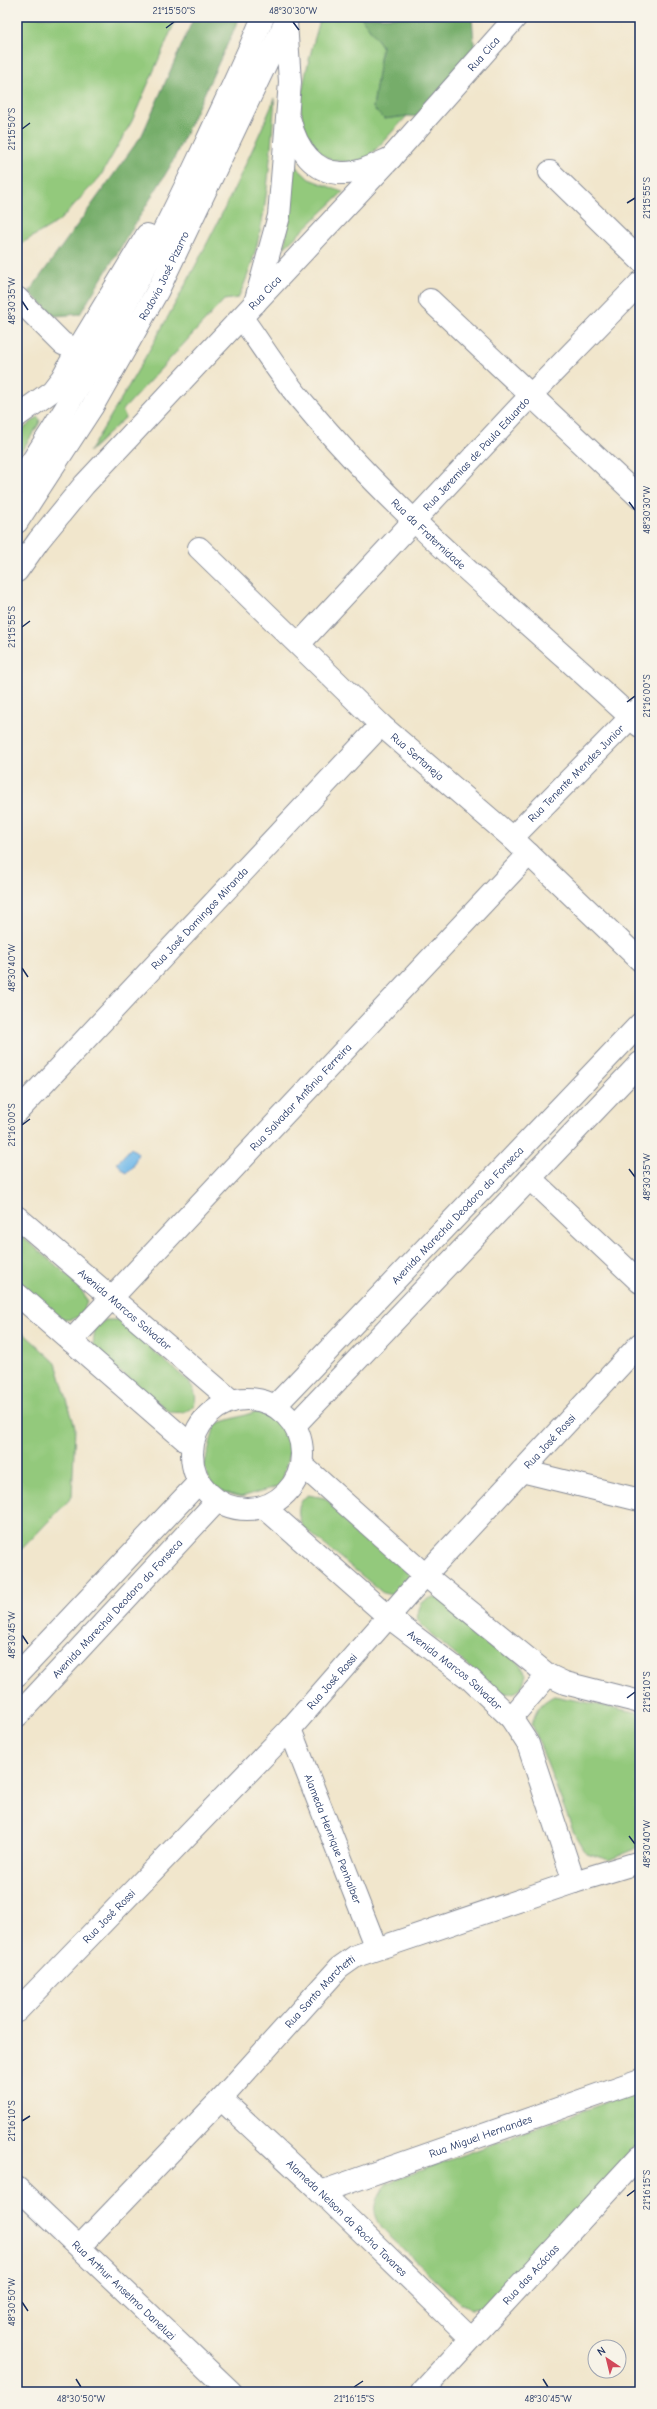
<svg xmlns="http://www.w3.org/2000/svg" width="657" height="2409" font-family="'Comic Neue',sans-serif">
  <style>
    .green { fill: #93c97b; stroke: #577c6c }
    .forest { fill: #76ad6b; stroke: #486e64 }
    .water { fill: #72b9e9; stroke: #4674a4 }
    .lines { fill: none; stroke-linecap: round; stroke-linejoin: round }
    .minor-casing { stroke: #868a95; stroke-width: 24 }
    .major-casing { stroke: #868a95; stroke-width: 24 }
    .minor { stroke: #fff; stroke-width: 22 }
    .major { stroke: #fff; stroke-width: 22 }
    .ticks { fill: none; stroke: #1b2f5e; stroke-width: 1.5 }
    .labels { text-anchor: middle; stroke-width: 3; stroke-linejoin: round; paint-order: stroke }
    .street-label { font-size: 11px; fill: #1b2f5e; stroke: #f7f3e8 }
    .neatline { fill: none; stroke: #1b2f5e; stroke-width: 1.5 }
    .ticks-label { font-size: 10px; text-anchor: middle; fill: #1b2f5e }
  </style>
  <rect width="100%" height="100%" fill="#f7f3e8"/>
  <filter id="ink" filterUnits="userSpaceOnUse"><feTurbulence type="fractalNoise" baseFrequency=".025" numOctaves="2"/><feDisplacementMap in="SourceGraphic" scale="8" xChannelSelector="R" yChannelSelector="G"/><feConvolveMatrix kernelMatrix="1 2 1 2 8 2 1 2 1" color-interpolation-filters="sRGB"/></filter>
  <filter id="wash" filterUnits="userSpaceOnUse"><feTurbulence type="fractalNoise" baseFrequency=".012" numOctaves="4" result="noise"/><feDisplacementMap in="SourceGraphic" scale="16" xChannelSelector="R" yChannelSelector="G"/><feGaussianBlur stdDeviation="0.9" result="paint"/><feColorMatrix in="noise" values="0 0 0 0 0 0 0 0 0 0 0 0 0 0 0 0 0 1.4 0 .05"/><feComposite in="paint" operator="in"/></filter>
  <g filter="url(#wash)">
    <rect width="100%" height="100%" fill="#f1e6cc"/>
    <!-- green -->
    <g class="green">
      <polygon points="17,17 177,17 132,121 100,177 59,221 17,246"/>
      <path d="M321,17H361L382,46L373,108L384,119L407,116L363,163C353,162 342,162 332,160C314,154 303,127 301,110C299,92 315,36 321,17Z"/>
      <path d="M275,98C269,165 268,236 238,298L224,300L122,411L126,417L89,452C159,338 223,221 275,98Z"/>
      <polygon points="294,165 309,179 343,192 284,248 290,216"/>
      <polygon points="38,417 40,420 39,424 17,458 17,434"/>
      <path d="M17,1232L78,1284L87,1300C75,1346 35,1299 17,1283Z"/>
      <path d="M105,1320H118L188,1381C203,1398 195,1416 170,1412L102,1357L93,1345L95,1328Z"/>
      <polygon points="17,1327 56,1363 75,1427 72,1497 17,1554"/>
      <path d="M255,1412C273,1416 284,1424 292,1442L282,1482L279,1486L241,1497L224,1492L211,1483L204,1467L215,1424Z"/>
      <path d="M308,1495L325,1498L409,1572V1582L393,1595L383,1593L303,1527C297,1516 296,1503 308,1495Z"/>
      <path d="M434,1597L445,1600L519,1663L526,1674C522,1691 516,1696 499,1692L425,1629L417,1619C419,1606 421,1600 434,1597Z"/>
      <path d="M554,1696L640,1713V1847L609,1860L586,1853L573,1831L532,1724C536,1710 540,1703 554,1696Z"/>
      <path d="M640,2090V2153L487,2307L472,2309L460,2303L383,2230C370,2211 373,2201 387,2183Z"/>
    </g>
    <!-- forest -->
    <g class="forest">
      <polygon points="194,17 240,17 171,165 80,314 55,316 29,292 142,135"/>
      <polygon points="361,17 472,17 475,54 420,117 407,116 384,119 373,108 382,46"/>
    </g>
    <!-- water -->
    <polygon class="water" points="131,1148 138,1153 133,1167 126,1173 117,1163"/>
  </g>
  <g filter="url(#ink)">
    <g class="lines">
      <!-- minor casing -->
      <g class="minor-casing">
        <g id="minor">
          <polyline points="550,172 640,260"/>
          <polyline points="17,298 63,344 78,349 62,378 52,391 17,416"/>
          <polyline points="430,300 640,498"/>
          <path id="s1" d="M242,318C263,347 282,379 306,406C404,524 529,621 640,726"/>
          <path id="s2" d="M199,548L381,725L512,838L640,960"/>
          <path id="s3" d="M17,571L39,540L84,485L391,158L516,17"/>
          <path id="s4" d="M299,644L531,395L640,283"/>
          <path id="s5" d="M512,838L640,708"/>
          <path id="s6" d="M17,1112L381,725"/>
          <polyline points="530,1178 640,1282"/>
          <path id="s7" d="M17,1217L232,1401"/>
          <polyline points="17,1294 192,1446"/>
          <path id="s8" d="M71,1341L529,854"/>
          <circle cx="247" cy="1454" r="55"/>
          <path id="s9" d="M275,1406L640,1024"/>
          <polyline points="295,1425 640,1063"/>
          <polyline points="302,1465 425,1575 548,1675 565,1683 640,1702"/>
          <polyline points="522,1471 640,1500"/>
          <path id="s10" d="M264,1507L390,1618L470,1679L511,1718L528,1744L574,1882"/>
          <polyline points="17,1675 199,1482"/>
          <path id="s11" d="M17,1716L217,1501"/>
          <polyline points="511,1718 548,1675"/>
          <path id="s12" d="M290,1729L376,1948"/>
          <path id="s13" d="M17,2011L290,1729L425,1575L640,1344"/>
          <path id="s14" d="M221,2099L321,2192L471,2338"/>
          <path id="s15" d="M17,2188L231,2392"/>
          <path id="s16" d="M321,2192L640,2080"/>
          <path id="s17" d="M80,2246L221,2099L339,1968L356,1956L574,1882L640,1862"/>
          <path id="s18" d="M422,2392L640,2156"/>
        </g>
      </g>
      <!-- major casing -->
      <g class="major-casing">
        <g id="major">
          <path d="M290,121C296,147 314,175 345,173C361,173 377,164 391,158"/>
          <polyline points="255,303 279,216 290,82 286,22"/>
          <polyline points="78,349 147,235"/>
          <path d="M17,484C91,375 152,259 207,141C226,100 246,59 263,17"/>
          <path id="s19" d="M17,522L92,407L158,290L288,17"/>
        </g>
      </g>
      <!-- minor -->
      <use href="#minor" class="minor"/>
      <!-- major -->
      <use href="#major" class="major"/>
    </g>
  </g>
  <!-- ticks -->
  <path class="ticks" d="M293,22L299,30M166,28L174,22M22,129L30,123M627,203L635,198M22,301L28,310M629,502L635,510M22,627L30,621M627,702L635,696M22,968L28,977M22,1125L30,1119M629,1169L635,1177M22,1635L28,1644M627,1698L635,1692M629,1836L635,1844M22,2121L30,2116M627,2196L635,2190M22,2302L28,2311M76,2379L81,2387M543,2379L548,2387M354,2387L363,2381"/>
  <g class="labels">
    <!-- street labels -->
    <g class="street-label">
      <text dy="4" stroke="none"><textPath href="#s3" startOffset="697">Rua Cica</textPath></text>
      <text dy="4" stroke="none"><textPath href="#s19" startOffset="287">Rodovia José Pizarro</textPath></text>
      <text dy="4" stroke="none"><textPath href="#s3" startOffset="373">Rua Cica</textPath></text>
      <text dy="4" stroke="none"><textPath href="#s4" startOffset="260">Rua Jeremias de Paula Eduardo</textPath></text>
      <text dy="4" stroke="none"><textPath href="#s1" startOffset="286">Rua da Fraternidade</textPath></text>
      <text dy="4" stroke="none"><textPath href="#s2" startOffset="302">Rua Sertaneja</textPath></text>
      <text dy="4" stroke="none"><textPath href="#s5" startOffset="91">Rua Tenente Mendes Junior</textPath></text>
      <text dy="4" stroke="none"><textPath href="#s6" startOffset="266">Rua José Domingos Miranda</textPath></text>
      <text dy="4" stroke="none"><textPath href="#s8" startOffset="335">Rua Salvador Antônio Ferreira</textPath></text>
      <text dy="4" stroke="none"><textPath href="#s9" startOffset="264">Avenida Marechal Deodoro da Fonseca</textPath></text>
      <text dy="4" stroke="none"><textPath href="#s7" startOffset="142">Avenida Marcos Salvador</textPath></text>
      <text dy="4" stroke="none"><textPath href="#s13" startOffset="780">Rua José Rossi</textPath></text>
      <text dy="4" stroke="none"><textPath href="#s11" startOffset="147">Avenida Marechal Deodoro da Fonseca</textPath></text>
      <text dy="4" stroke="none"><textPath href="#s10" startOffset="251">Avenida Marcos Salvador</textPath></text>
      <text dy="4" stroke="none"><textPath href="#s13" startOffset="456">Rua José Rossi</textPath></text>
      <text dy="4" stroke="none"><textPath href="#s12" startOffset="118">Alameda Henrique Penhalber</textPath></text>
      <text dy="4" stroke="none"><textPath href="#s13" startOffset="132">Rua José Rossi</textPath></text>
      <text dy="4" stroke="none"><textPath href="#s17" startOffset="350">Rua Santo Marchetti</textPath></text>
      <text dy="4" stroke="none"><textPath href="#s16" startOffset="169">Rua Miguel Hernandes</textPath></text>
      <text dy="4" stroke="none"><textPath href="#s14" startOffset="173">Alameda Nelson da Rocha Tavares</textPath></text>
      <text dy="4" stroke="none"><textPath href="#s18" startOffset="160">Rua das Acácias</textPath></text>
      <text dy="4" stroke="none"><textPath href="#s15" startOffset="148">Rua Arthur Anselmo Daneluzi</textPath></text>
    </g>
  </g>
  <!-- margin -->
  <rect width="657" height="2409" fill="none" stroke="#f7f3e8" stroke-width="44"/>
  <!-- north arrow -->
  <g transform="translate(607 2359) rotate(325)"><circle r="19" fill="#f7f3e8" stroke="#9fa5b1"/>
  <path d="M0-3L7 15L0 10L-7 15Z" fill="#d1495b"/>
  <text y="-6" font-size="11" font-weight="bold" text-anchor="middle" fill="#1b2f5e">N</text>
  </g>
  <rect x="22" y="22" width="613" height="2365" class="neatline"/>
  <g class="ticks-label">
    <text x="174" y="14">21°15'50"S</text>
    <text x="293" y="14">48°30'30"W</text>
    <text transform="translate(11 129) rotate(-90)" y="4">21°15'50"S</text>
    <text transform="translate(646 198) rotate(-90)" y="4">21°15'55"S</text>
    <text transform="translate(11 301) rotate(-90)" y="4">48°30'35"W</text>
    <text transform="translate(646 510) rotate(-90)" y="4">48°30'30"W</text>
    <text transform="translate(11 627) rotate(-90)" y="4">21°15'55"S</text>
    <text transform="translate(646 696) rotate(-90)" y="4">21°16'00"S</text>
    <text transform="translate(11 968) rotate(-90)" y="4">48°30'40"W</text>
    <text transform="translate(11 1125) rotate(-90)" y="4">21°16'00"S</text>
    <text transform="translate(646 1177) rotate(-90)" y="4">48°30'35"W</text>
    <text transform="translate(11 1635) rotate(-90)" y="4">48°30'45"W</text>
    <text transform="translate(646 1692) rotate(-90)" y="4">21°16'10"S</text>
    <text transform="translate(646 1844) rotate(-90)" y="4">48°30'40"W</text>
    <text transform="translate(11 2121) rotate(-90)" y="4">21°16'10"S</text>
    <text transform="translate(646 2190) rotate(-90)" y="4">21°16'15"S</text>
    <text transform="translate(11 2302) rotate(-90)" y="4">48°30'50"W</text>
    <text x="81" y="2402">48°30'50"W</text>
    <text x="354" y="2402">21°16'15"S</text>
    <text x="548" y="2402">48°30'45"W</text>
  </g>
</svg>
